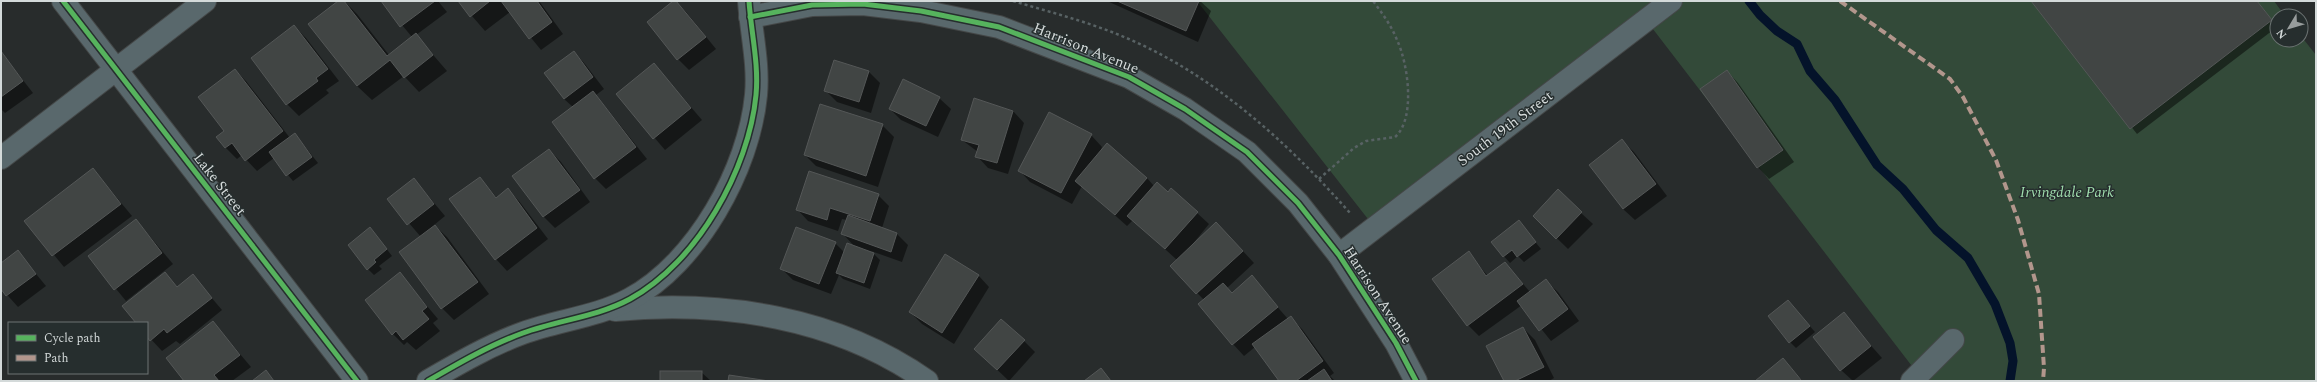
<svg xmlns="http://www.w3.org/2000/svg" width="2317" height="382" font-family="Spectral,serif">
  <style>
    .green { fill: #334a39 }
    .shadow { fill: #0007 }
    .lines { fill: none; stroke-linecap: round; stroke-linejoin: round }
    .stream { stroke: #04132a; stroke-width: 9 }
    .building { fill: #414544; stroke: #545757 }
    .minor-casing { stroke: #444747; stroke-width: 24 }
    .path { stroke: #586264; stroke-width: 2.5; stroke-dasharray: 3 3; stroke-linecap: butt }
    .minor { stroke: #59686c; stroke-width: 22 }
    .quiet { stroke: #b2968c; stroke-width: 4; stroke-dasharray: 8 4; stroke-linecap: butt }
    .cycleway-casing { stroke: #262e2e; stroke-width: 8 }
    .cycleway { stroke: #56b35d; stroke-width: 5 }
    .labels { text-anchor: middle; stroke-width: 3; stroke-linejoin: round; paint-order: stroke }
    .street-label { font-size: 15px; fill: #d4dada; stroke: #262e2e }
    .park-label { font-size: 15px; font-style: italic; fill: #9fdcad; stroke: #262e2e }
  </style>
  <rect width="100%" height="100%" fill="#282c2c"/>
  <!-- green -->
  <polygon class="green" points="1197,1 2274,1 2285,16 2277,16 2277,40 2301,40 2301,36 2316,55 2316,381 1912,381 1918,374 1646,20 1375,228"/>
  <!-- shadow -->
  <g class="shadow">
    <polygon points="339,1 344,1 357,14 389,55 412,37 382,1 438,1 447,12 416,35 447,71 419,92 404,76 372,100 357,86"/>
    <polygon points="459,1 539,1 563,34 541,50 510,12 485,31"/>
    <polygon points="674,1 686,12 716,49 689,70 678,59"/>
    <polygon points="1107,1 1200,1 1211,11 1198,42"/>
    <polygon points="2033,1 2257,1 2277,27 2137,134"/>
    <polygon points="294,26 306,38 339,81 326,90 329,93 299,116 287,104 252,58"/>
    <polygon points="1,52 33,93 5,113 1,109"/>
    <polygon points="574,52 585,64 604,89 596,95 647,159 606,189 595,178 573,107 564,99"/>
    <polygon points="654,64 702,120 665,150 617,94"/>
    <polygon points="235,70 246,81 290,138 295,134 318,163 293,181 274,158 257,171 242,155 237,159 225,147 225,131"/>
    <polygon points="1727,71 1738,83 1794,162 1769,179 1758,167"/>
    <polygon points="869,72 880,83 871,113 837,102 826,91"/>
    <polygon points="939,98 951,109 938,137 901,120 890,109"/>
    <polygon points="975,100 1013,111 1024,123 1008,174 988,168 977,156 978,152 962,140"/>
    <polygon points="882,125 894,137 878,187 816,166 805,155"/>
    <polygon points="1091,135 1102,147 1100,152 1147,178 1154,186 1168,193 1171,189 1209,224 1187,251 1228,235 1254,263 1227,288 1232,293 1251,277 1288,319 1291,318 1302,329 1334,373 1330,376 1335,381 1280,381 1255,347 1244,356 1233,344 1200,304 1204,300 1171,266 1177,260 1133,220 1127,226 1082,186 1072,204 1030,182 1019,170"/>
    <polygon points="1622,141 1634,152 1667,196 1635,220 1623,209"/>
    <polygon points="549,150 561,162 590,202 555,228 544,217 514,176"/>
    <polygon points="93,169 132,216 64,267 26,221"/>
    <polygon points="480,178 497,198 508,190 519,201 548,239 507,271 496,259"/>
    <polygon points="414,179 445,216 434,225 447,237 489,294 454,320 442,308 401,252 421,237 389,200"/>
    <polygon points="878,195 889,206 882,228 897,234 908,245 902,262 871,251 880,260 870,289 843,279 839,275 831,294 793,280 781,268 835,243 844,252 856,248 843,234 847,220 842,219 838,231 808,221 797,209"/>
    <polygon points="1581,213 1593,224 1568,249 1534,216"/>
    <polygon points="136,220 173,264 126,301 89,256"/>
    <polygon points="1519,222 1541,249 1524,262 1518,256 1510,263 1492,243"/>
    <polygon points="376,235 392,256 379,266 382,269 374,275 368,269"/>
    <polygon points="18,252 46,286 18,307 1,288 1,264"/>
    <polygon points="1468,253 1488,276 1505,263 1530,292 1546,281 1558,292 1579,321 1551,341 1522,305 1479,336 1468,325"/>
    <polygon points="165,273 178,288 193,276 222,310 180,344 176,341 162,351 147,335 147,323 137,323"/>
    <polygon points="400,274 438,319 433,323 440,331 416,350 407,342 404,345 393,334"/>
    <polygon points="978,275 989,287 954,344 922,324 910,312"/>
    <polygon points="1794,308 1815,332 1796,348 1790,342"/>
    <polygon points="1843,314 1882,358 1853,381 1841,370 1814,337"/>
    <polygon points="213,322 251,367 232,381 185,381"/>
    <polygon points="1523,328 1535,340 1554,378 1549,381 1506,381"/>
    <polygon points="1024,341 1035,352 1009,381 987,360"/>
    <polygon points="1783,359 1803,381 1756,381"/>
    <polygon points="701,372 711,381 661,381"/>
  </g>
  <g class="lines">
    <!-- stream -->
    <polyline class="stream" points="1749,1 1760,15 1777,31 1797,44 1810,71 1835,100 1877,165 1903,189 1936,230 1968,258 1995,304 2010,343 2013,361 2010,381"/>
  </g>
  <!-- building -->
  <g class="building">
    <polygon points="338,1 344,1 387,56 416,33 433,55 404,78 390,60 357,86 308,24"/>
    <polygon points="381,1 435,1 400,27"/>
    <polygon points="458,1 490,1 470,17"/>
    <polygon points="501,1 537,1 552,22 529,39"/>
    <polygon points="673,1 676,1 706,37 677,60 647,22"/>
    <polygon points="1117,1 1199,1 1186,31"/>
    <polygon points="2031,1 2257,1 2272,20 2130,129"/>
    <polygon points="294,25 328,69 316,78 318,81 286,105 251,58"/>
    <polygon points="1,51 23,81 1,97"/>
    <polygon points="574,51 593,77 564,99 544,73"/>
    <polygon points="834,60 869,71 859,102 824,91"/>
    <polygon points="654,63 691,108 653,139 616,94"/>
    <polygon points="235,69 283,131 245,161 232,143 225,148 216,137 224,131 198,97"/>
    <polygon points="1727,70 1783,150 1757,168 1700,89"/>
    <polygon points="903,79 940,97 926,126 889,109"/>
    <polygon points="593,91 636,147 594,179 552,122"/>
    <polygon points="974,98 1013,111 997,163 975,157 979,145 961,140"/>
    <polygon points="820,104 883,124 866,176 804,155"/>
    <polygon points="1049,112 1092,134 1061,193 1018,171"/>
    <polygon points="295,133 312,157 286,176 269,152"/>
    <polygon points="1622,139 1656,184 1623,209 1589,165"/>
    <polygon points="1107,143 1147,178 1115,215 1075,181"/>
    <polygon points="549,149 580,190 543,217 512,176"/>
    <polygon points="93,168 121,204 52,256 24,221"/>
    <polygon points="809,171 879,194 870,221 830,208 827,220 796,210"/>
    <polygon points="480,177 496,198 508,188 537,228 495,260 449,199"/>
    <polygon points="414,178 434,204 407,225 387,199"/>
    <polygon points="1157,182 1168,192 1171,188 1198,212 1165,249 1127,216"/>
    <polygon points="1558,189 1582,212 1556,239 1533,216"/>
    <polygon points="848,215 897,233 891,252 841,234"/>
    <polygon points="136,219 162,253 114,290 88,256"/>
    <polygon points="1519,220 1536,242 1517,257 1512,250 1503,257 1491,242"/>
    <polygon points="1216,222 1243,251 1196,294 1170,266"/>
    <polygon points="435,225 478,282 441,309 399,252"/>
    <polygon points="370,227 387,249 374,260 376,262 367,270 348,245"/>
    <polygon points="796,227 836,242 819,284 780,269"/>
    <polygon points="847,243 874,253 864,283 836,273"/>
    <polygon points="18,250 36,274 6,296 1,289 1,263"/>
    <polygon points="1469,251 1486,276 1505,262 1523,284 1467,326 1432,279"/>
    <polygon points="945,254 979,275 942,333 909,312"/>
    <polygon points="165,272 177,287 193,274 212,298 167,333 164,329 150,341 147,337 147,323 136,323 122,306"/>
    <polygon points="400,272 427,307 422,311 429,319 403,340 396,331 392,335 365,300"/>
    <polygon points="1252,275 1278,307 1232,345 1198,304 1223,283 1232,293"/>
    <polygon points="1546,279 1568,309 1539,331 1517,301"/>
    <polygon points="1788,300 1810,326 1789,343 1768,316"/>
    <polygon points="1844,312 1871,346 1840,371 1813,337"/>
    <polygon points="1291,316 1323,361 1296,381 1279,381 1252,344"/>
    <polygon points="1001,319 1025,340 997,370 974,349"/>
    <polygon points="213,321 240,355 214,375 219,381 184,381 166,358"/>
    <polygon points="1523,327 1544,367 1515,381 1504,381 1486,346"/>
    <polygon points="1783,358 1802,381 1755,381"/>
    <polygon points="1101,368 1111,381 1084,381"/>
    <polygon points="1324,369 1332,381 1307,381"/>
    <polygon points="266,370 274,381 252,381"/>
    <rect x="660" y="371" width="42" height="10"/>
    <polygon points="729,375 769,381 728,381"/>
  </g>
  <g class="lines">
    <!-- minor casing -->
    <g class="minor-casing">
      <g id="minor">
        <polyline points="63,1 357,381"/>
        <polyline points="750,17 812,5 863,4 921,11 999,27 1129,77 1185,109 1247,152 1298,203 1339,255 1396,343 1416,381"/>
        <polyline points="1,158 205,1"/>
        <polyline points="1339,255 1671,1"/>
        <path d="M615,310C723,300 836,317 927,381"/>
        <path d="M428,381C459,363 490,345 523,333C558,320 597,317 630,299C697,263 749,169 756,95C759,64 751,32 749,1"/>
        <polyline points="1912,381 1953,340"/>
      </g>
    </g>
    <!-- path -->
    <g class="path">
      <path d="M1013,1C1053,13 1093,23 1131,40C1216,77 1289,144 1350,213"/>
      <path d="M1319,179L1354,148L1366,141L1395,137C1416,119 1408,63 1397,40C1391,25 1382,13 1373,1"/>
    </g>
    <!-- minor -->
    <use href="#minor" class="minor"/>
    <!-- quiet -->
    <polyline class="quiet" points="1840,1 1950,79 1963,97 1996,160 2018,220 2039,294 2044,368 2043,381"/>
    <!-- cycleway casing -->
    <g class="cycleway-casing">
      <g id="cycleway">
        <polyline points="63,1 357,381"/>
        <polyline points="750,17 812,5 863,4 921,11 999,27 1129,77 1185,109 1247,152 1298,203 1339,255 1396,343 1416,381"/>
        <path d="M428,381C459,363 490,345 523,333C558,320 597,317 630,299C697,263 749,169 756,95C759,64 751,32 749,1"/>
      </g>
    </g>
    <!-- cycleway -->
    <use href="#cycleway" class="cycleway"/>
  </g>
  <g class="labels">
    <!-- street labels -->
    <g class="street-label">
      <text transform="translate(1086 48) rotate(22)" y="5">Harrison Avenue</text>
      <text transform="translate(1505 128) rotate(-37)" y="5">South 19th Street</text>
      <text transform="translate(220 184) rotate(52)" y="5">Lake Street</text>
      <text transform="translate(1378 295) rotate(57)" y="5">Harrison Avenue</text>
    </g>
    <!-- park labels -->
    <g class="park-label">
      <text x="2067" y="197">Irvingdale Park</text>
    </g>
  </g>
  <!-- border -->
  <rect width="2317" height="382" fill="none" stroke="#d4dada" stroke-width="4"/>
  <!-- legend -->
  <rect x="8" y="322" width="140" height="52" fill="#262e2e" stroke="#6c7373"/>
  <rect x="16" y="335" width="20" height="6" fill="#56b35d" stroke="#6c7373"/>
  <text x="44" y="342" font-size="12" fill="#d4dada">Cycle path</text>
  <rect x="16" y="355" width="20" height="6" fill="#b2968c" stroke="#6c7373"/>
  <text x="44" y="362" font-size="12" fill="#d4dada">Path</text>
  <!-- north arrow -->
  <g transform="translate(2289 28) rotate(232)"><circle r="19" fill="#262e2e" stroke="#6c7373"/>
  <path d="M0-3L7 15L0 10L-7 15Z" fill="#989d9d"/>
  <text y="-6" font-size="11" font-weight="bold" text-anchor="middle" fill="#d4dada">N</text>
  </g>
</svg>
